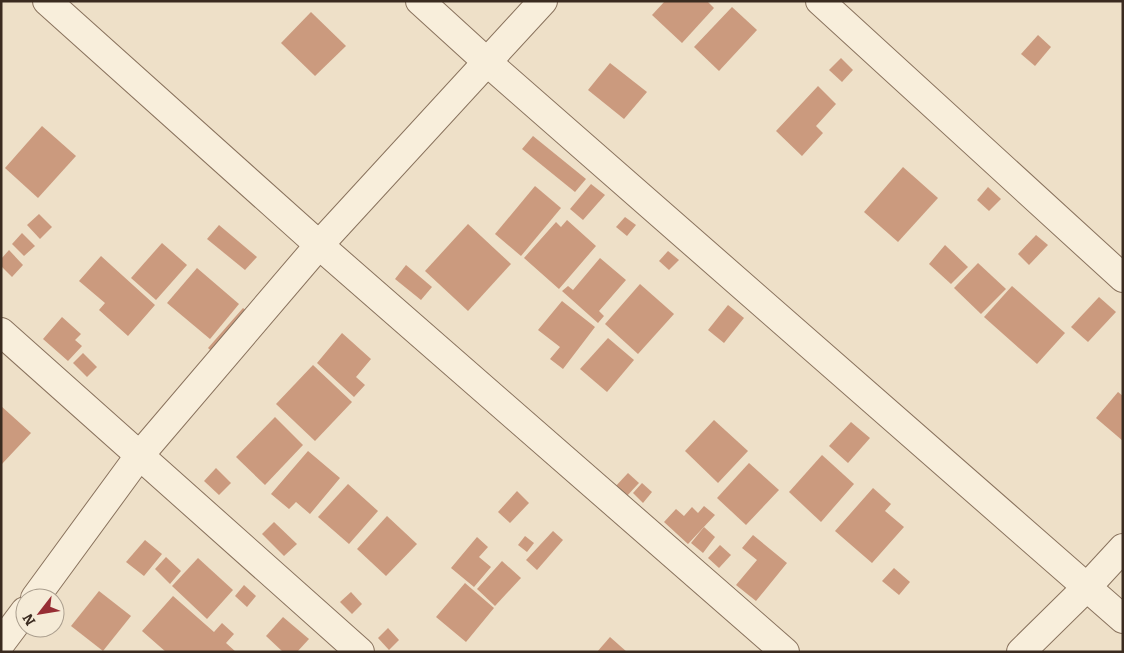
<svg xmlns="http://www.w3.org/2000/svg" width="1124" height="653" font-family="Bitter,serif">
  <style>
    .building { fill: #cb9a7e }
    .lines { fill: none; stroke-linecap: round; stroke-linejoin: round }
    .street-casing { stroke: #89725d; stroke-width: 30 }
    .street { stroke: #f8eedb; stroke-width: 28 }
  </style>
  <rect width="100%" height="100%" fill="#eee0c8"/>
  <!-- building -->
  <g class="building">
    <polygon points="665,1 707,1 714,8 682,43 652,15"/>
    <polygon points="732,7 757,30 719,71 694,47"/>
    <polygon points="311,12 346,46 315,76 281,43"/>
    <polygon points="1038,35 1051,47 1035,66 1021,54"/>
    <polygon points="841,58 853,70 842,82 829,70"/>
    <polygon points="610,63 647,92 624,119 588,90"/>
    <polygon points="818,86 836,104 816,126 823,133 802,156 776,131"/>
    <polygon points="42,126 76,156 38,198 5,168"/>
    <polygon points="533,136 586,179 575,192 522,149"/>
    <polygon points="903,167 938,198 898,242 864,212"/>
    <polygon points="591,184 605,195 583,220 570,209"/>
    <polygon points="535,186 561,208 521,256 495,234"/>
    <polygon points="988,187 1001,199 989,211 977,200"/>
    <polygon points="39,214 52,227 40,239 27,225"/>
    <polygon points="625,217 636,225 627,236 616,227"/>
    <polygon points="567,220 596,246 559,289 524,258 556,222 561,227"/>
    <polygon points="468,224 511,264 468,311 425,271"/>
    <polygon points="219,225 257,257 245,270 207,239"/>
    <polygon points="22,233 35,246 24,256 12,244"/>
    <polygon points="1036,235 1048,245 1029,265 1018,254"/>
    <polygon points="162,243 187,265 156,300 131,278"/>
    <polygon points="945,245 968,267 951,284 929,264"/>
    <polygon points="9,250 23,265 12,277 1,266 1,259"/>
    <polygon points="668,251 679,260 669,270 659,261"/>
    <polygon points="101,256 155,305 128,336 99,310 105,303 79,281"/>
    <polygon points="600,258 626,280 599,311 604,316 598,323 562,291 568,286 573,290"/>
    <polygon points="978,263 1006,289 981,314 954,288"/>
    <polygon points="406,265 432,287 421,300 395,279"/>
    <polygon points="197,268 239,304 210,339 167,303"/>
    <polygon points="640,284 674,314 638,354 605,324"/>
    <polygon points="1012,286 1065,333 1037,364 984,317"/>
    <polygon points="1099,297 1116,312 1088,342 1071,327"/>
    <polygon points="562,301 595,327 563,369 550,359 560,347 538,330"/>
    <polygon points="728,305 744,318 724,343 708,330"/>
    <polygon points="243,308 254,317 219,358 208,348"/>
    <polygon points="62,317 81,334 75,340 82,346 68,361 43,339"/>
    <polygon points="342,333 371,359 356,377 365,385 354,397 317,363"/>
    <polygon points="608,338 634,360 607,392 580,369"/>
    <polygon points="83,353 97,367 87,377 73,363"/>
    <polygon points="313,365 352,402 315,441 276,404"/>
    <polygon points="1118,392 1123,396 1123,441 1096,418"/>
    <polygon points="1,406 31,433 1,465"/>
    <polygon points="275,417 303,445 265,485 236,457"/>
    <polygon points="714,420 748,451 718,483 685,451"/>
    <polygon points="851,422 870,438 848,463 829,446"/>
    <polygon points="308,451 340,478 310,514 296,502 289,509 271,494"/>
    <polygon points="822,455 854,484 821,522 789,492"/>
    <polygon points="749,463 779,490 746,525 717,498"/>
    <polygon points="216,468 231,483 219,495 204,481"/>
    <polygon points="628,473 639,483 625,498 614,488"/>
    <polygon points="642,483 652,492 643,503 633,493"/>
    <polygon points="348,484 378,511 349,544 318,517"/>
    <polygon points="873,488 891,504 885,511 904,527 872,563 835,531"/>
    <polygon points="517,491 529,503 510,523 498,512"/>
    <polygon points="704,506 715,515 688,544 664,522 676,509 684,516 692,507 698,513"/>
    <polygon points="387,516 417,544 386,576 357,549"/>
    <polygon points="274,522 297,544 284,556 262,534"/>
    <polygon points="704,527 715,537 703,553 691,543"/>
    <polygon points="553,531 563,540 537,570 526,560"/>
    <polygon points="753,535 787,563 756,601 736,585 757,560 742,548"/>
    <polygon points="525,536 534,543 527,552 518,545"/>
    <polygon points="477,537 488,547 479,557 491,567 474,587 451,568"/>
    <polygon points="145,540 162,554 144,576 126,562"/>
    <polygon points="720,545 731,555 719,568 708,558"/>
    <polygon points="166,557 181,571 170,584 155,569"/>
    <polygon points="198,558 233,590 207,619 172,586"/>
    <polygon points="502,561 521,578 495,606 477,589"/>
    <polygon points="894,568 910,582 899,595 882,581"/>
    <polygon points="465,583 494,608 466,642 436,617"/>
    <polygon points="244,585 256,596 247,607 235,596"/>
    <polygon points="99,591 131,616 103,651 71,626"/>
    <polygon points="351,592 362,604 352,614 340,602"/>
    <polygon points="173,596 214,632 222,623 234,634 226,643 236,652 166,652 142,631"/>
    <polygon points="283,617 309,639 297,652 283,652 266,636"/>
    <polygon points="388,628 399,640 389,650 378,638"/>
    <polygon points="610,637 627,652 597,652"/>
  </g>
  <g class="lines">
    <!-- street casing -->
    <g class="street-casing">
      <g id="street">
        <polyline points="47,1 319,245 785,652"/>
        <polyline points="420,1 487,62 1123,619"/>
        <polyline points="820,1 1123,278"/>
        <polyline points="1,332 360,652"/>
        <polyline points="35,598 139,456 319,245 543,1"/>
        <polyline points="1,643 25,611"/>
        <polyline points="1021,652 1087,587 1123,548"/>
      </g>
    </g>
    <!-- street -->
    <use href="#street" class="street"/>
  </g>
  <!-- border -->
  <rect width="1124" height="653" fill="none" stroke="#3a2b20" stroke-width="5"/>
  <!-- north arrow -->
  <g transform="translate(40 613) rotate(239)"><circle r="24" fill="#f5ebd7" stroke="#aa9e8e"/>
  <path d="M0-4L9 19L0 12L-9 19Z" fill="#972e34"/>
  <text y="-8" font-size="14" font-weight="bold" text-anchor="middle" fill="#3a2b20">N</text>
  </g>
</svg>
